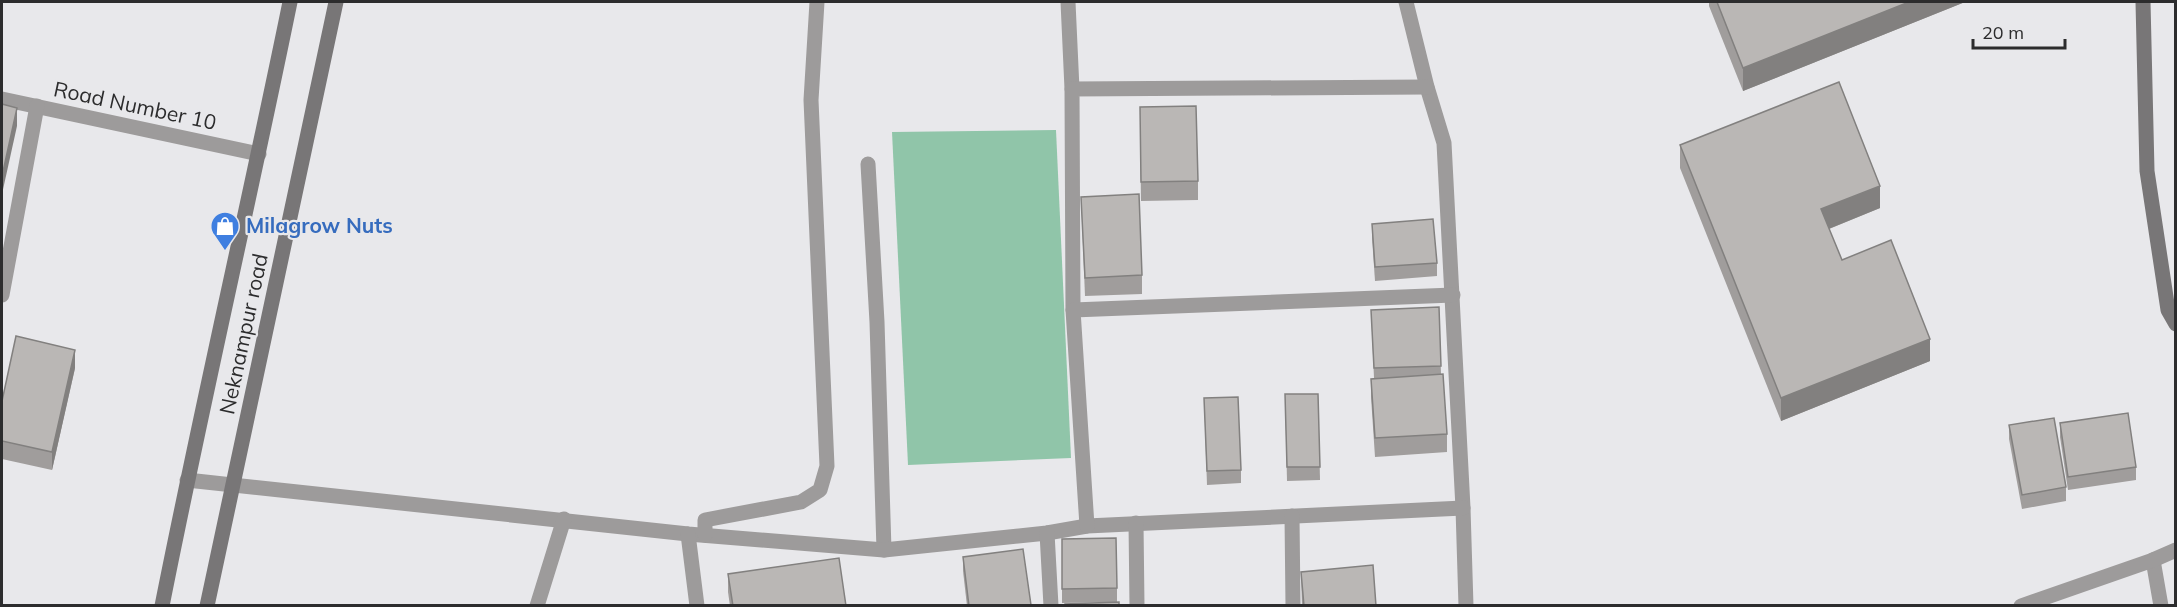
<svg xmlns="http://www.w3.org/2000/svg" width="2177" height="607" font-family="Mulish,sans-serif">
  <style>
    .green { fill: #90c5a9 }
    .lines { fill: none; stroke-linecap: round; stroke-linejoin: round }
    .street { stroke: #9d9b9b; stroke-width: 15 }
    .secondary { stroke: #787677; stroke-width: 15 }
    .wall { fill: #a09d9c }
    .shaded-wall { fill: #82807f }
    .building { fill: #bab7b5; stroke: #82807f; stroke-width: 1.5 }
    .labels { text-anchor: middle; stroke-width: 4.5; stroke-linejoin: round; paint-order: stroke }
    .street-label { font-size: 21px; fill: #2c2c2d; stroke: #e8e8eb }
    .shop-label { font-size: 21px; font-weight: bold; fill: #366cbe; stroke: #e8e8eb; text-anchor: start }
  </style>
  <rect width="100%" height="100%" fill="#e8e8eb"/>
  <!-- green -->
  <polygon class="green" points="1056,130 1071,458 908,465 892,132"/>
  <g class="lines">
    <!-- street -->
    <g class="street">
      <polyline points="1068,2 1072,89"/>
      <polyline points="1406,2 1427,87 1444,143 1463,508 1466,606"/>
      <polyline points="2,99 259,154"/>
      <polyline points="868,164 877,322 884,550"/>
      <polyline points="2,295 37,106"/>
      <polyline points="1073,310 1072,89 1427,87"/>
      <polyline points="187,480 688,534 884,550 1047,533 1087,526 1463,508"/>
      <polyline points="1292,516 1293,606"/>
      <polyline points="1136,523 1137,606"/>
      <polyline points="1087,526 1073,310 1453,295"/>
      <polyline points="1047,533 1051,606"/>
      <polyline points="688,534 697,606"/>
      <polyline points="705,535 705,520 801,502 820,490 827,466 811,100 817,2"/>
      <polyline points="2153,560 2161,606"/>
      <polyline points="537,606 564,519"/>
      <polyline points="2021,606 2153,560 2176,550"/>
    </g>
    <!-- secondary -->
    <g class="secondary">
      <polyline points="2143,2 2147,171 2168,310 2176,324"/>
      <path d="M162,606C202,404 249,203 290,2"/>
      <polyline points="207,606 336,2"/>
    </g>
  </g>
  <!-- wall -->
  <g class="wall">
    <polygon points="1709,2 1965,2 1743,91 1709,6"/>
    <polygon points="1140,126 1198,181 1198,200 1141,201"/>
    <polygon points="1680,145 1880,208 1829,229 1842,260 1930,361 1781,421 1680,168"/>
    <polygon points="1081,197 1142,275 1142,294 1085,296"/>
    <polygon points="1372,224 1437,263 1437,276 1375,281 1372,237"/>
    <polygon points="1439,307 1441,374 1447,434 1447,452 1375,457 1371,397 1371,379 1374,378 1371,310"/>
    <polygon points="75,368 52,470 2,459 2,401"/>
    <polygon points="1285,394 1318,394 1320,480 1287,481"/>
    <polygon points="1204,398 1241,470 1241,483 1207,485"/>
    <polygon points="2060,423 2136,467 2136,480 2068,490 2060,437"/>
    <polygon points="2009,425 2066,487 2066,501 2022,509 2009,439"/>
    <polygon points="1062,539 1117,588 1117,602 1062,603"/>
    <polygon points="963,557 1031,605 967,606 963,571"/>
    <polygon points="1301,572 1376,606 1302,606"/>
    <polygon points="728,574 846,606 730,606 728,592"/>
  </g>
  <!-- shaded-wall -->
  <g class="shaded-wall">
    <polygon points="1909,2 1965,2 1743,91 1743,68"/>
    <polygon points="17,108 17,126 2,194 2,176"/>
    <polygon points="1880,186 1880,208 1821,232 1821,209"/>
    <polygon points="1930,339 1930,361 1781,421 1781,398"/>
    <polygon points="75,350 75,368 52,470 52,452"/>
  </g>
  <!-- building -->
  <g class="building">
    <polygon points="1717,2 1909,2 1743,68"/>
    <polygon points="1839,82 1880,186 1821,209 1842,260 1891,240 1930,339 1781,398 1680,145"/>
    <polygon points="2,104 17,108 2,176"/>
    <polygon points="1196,106 1198,181 1141,182 1140,107"/>
    <polygon points="1139,194 1142,275 1085,278 1081,197"/>
    <polygon points="1433,219 1437,263 1375,267 1372,224"/>
    <polygon points="1439,307 1441,366 1374,368 1371,310"/>
    <polygon points="16,336 75,350 52,452 2,441 2,401"/>
    <polygon points="1443,374 1447,434 1375,438 1371,379"/>
    <polygon points="1285,394 1318,394 1320,467 1287,467"/>
    <polygon points="1238,397 1241,470 1207,471 1204,398"/>
    <polygon points="2128,413 2136,467 2068,477 2060,423"/>
    <polygon points="2054,418 2066,487 2022,495 2009,425"/>
    <polygon points="1116,538 1117,588 1062,589 1062,539"/>
    <polygon points="1023,549 1031,605 969,606 963,557"/>
    <polygon points="839,558 846,606 733,606 728,574"/>
    <polygon points="1373,565 1376,606 1304,606 1301,572"/>
    <polygon points="1119,602 1119,606 1065,606 1065,604"/>
  </g>
  <!-- icons -->
  <defs>
    <g id="shop-pin" transform="scale(1.5)"><path d="M0 17L-7.5 6A9.5 9.5 0 1 1 7.5 6Z" fill="#3f7fe0" stroke="#e8e8eb"/><path d="M-5-2.5h2.3a2.7 3.5 0 0 1 5.4 0H5L5.5 6h-11ZM-1.5-2.5h3a1.5 2.3 0 0 0-3 0Z" fill="#fff"/></g>
  </defs>
  <g fill-rule="evenodd">
    <use href="#shop-pin" x="225" y="226"/>
  </g>
  <g class="labels">
    <!-- street labels -->
    <g class="street-label">
      <text transform="translate(135 106) rotate(12)" y="7">Road Number 10</text>
      <text transform="translate(244 334) rotate(-78)" y="7">Neknampur road</text>
    </g>
    <!-- shop labels -->
    <g class="shop-label">
      <text x="246" y="233">Milagrow Nuts</text>
    </g>
  </g>
  <!-- border -->
  <rect width="2177" height="607" fill="none" stroke="#2c2c2d" stroke-width="6"/>
  <!-- scale -->
  <path d="M1973 39v9h92v-9" fill="none" stroke="#2c2c2d" stroke-width="3"/>
  <text x="1982" y="39" font-size="18" fill="#2c2c2d" stroke="#e8e8eb" stroke-width="4.5" paint-order="stroke">20 m</text>
</svg>
